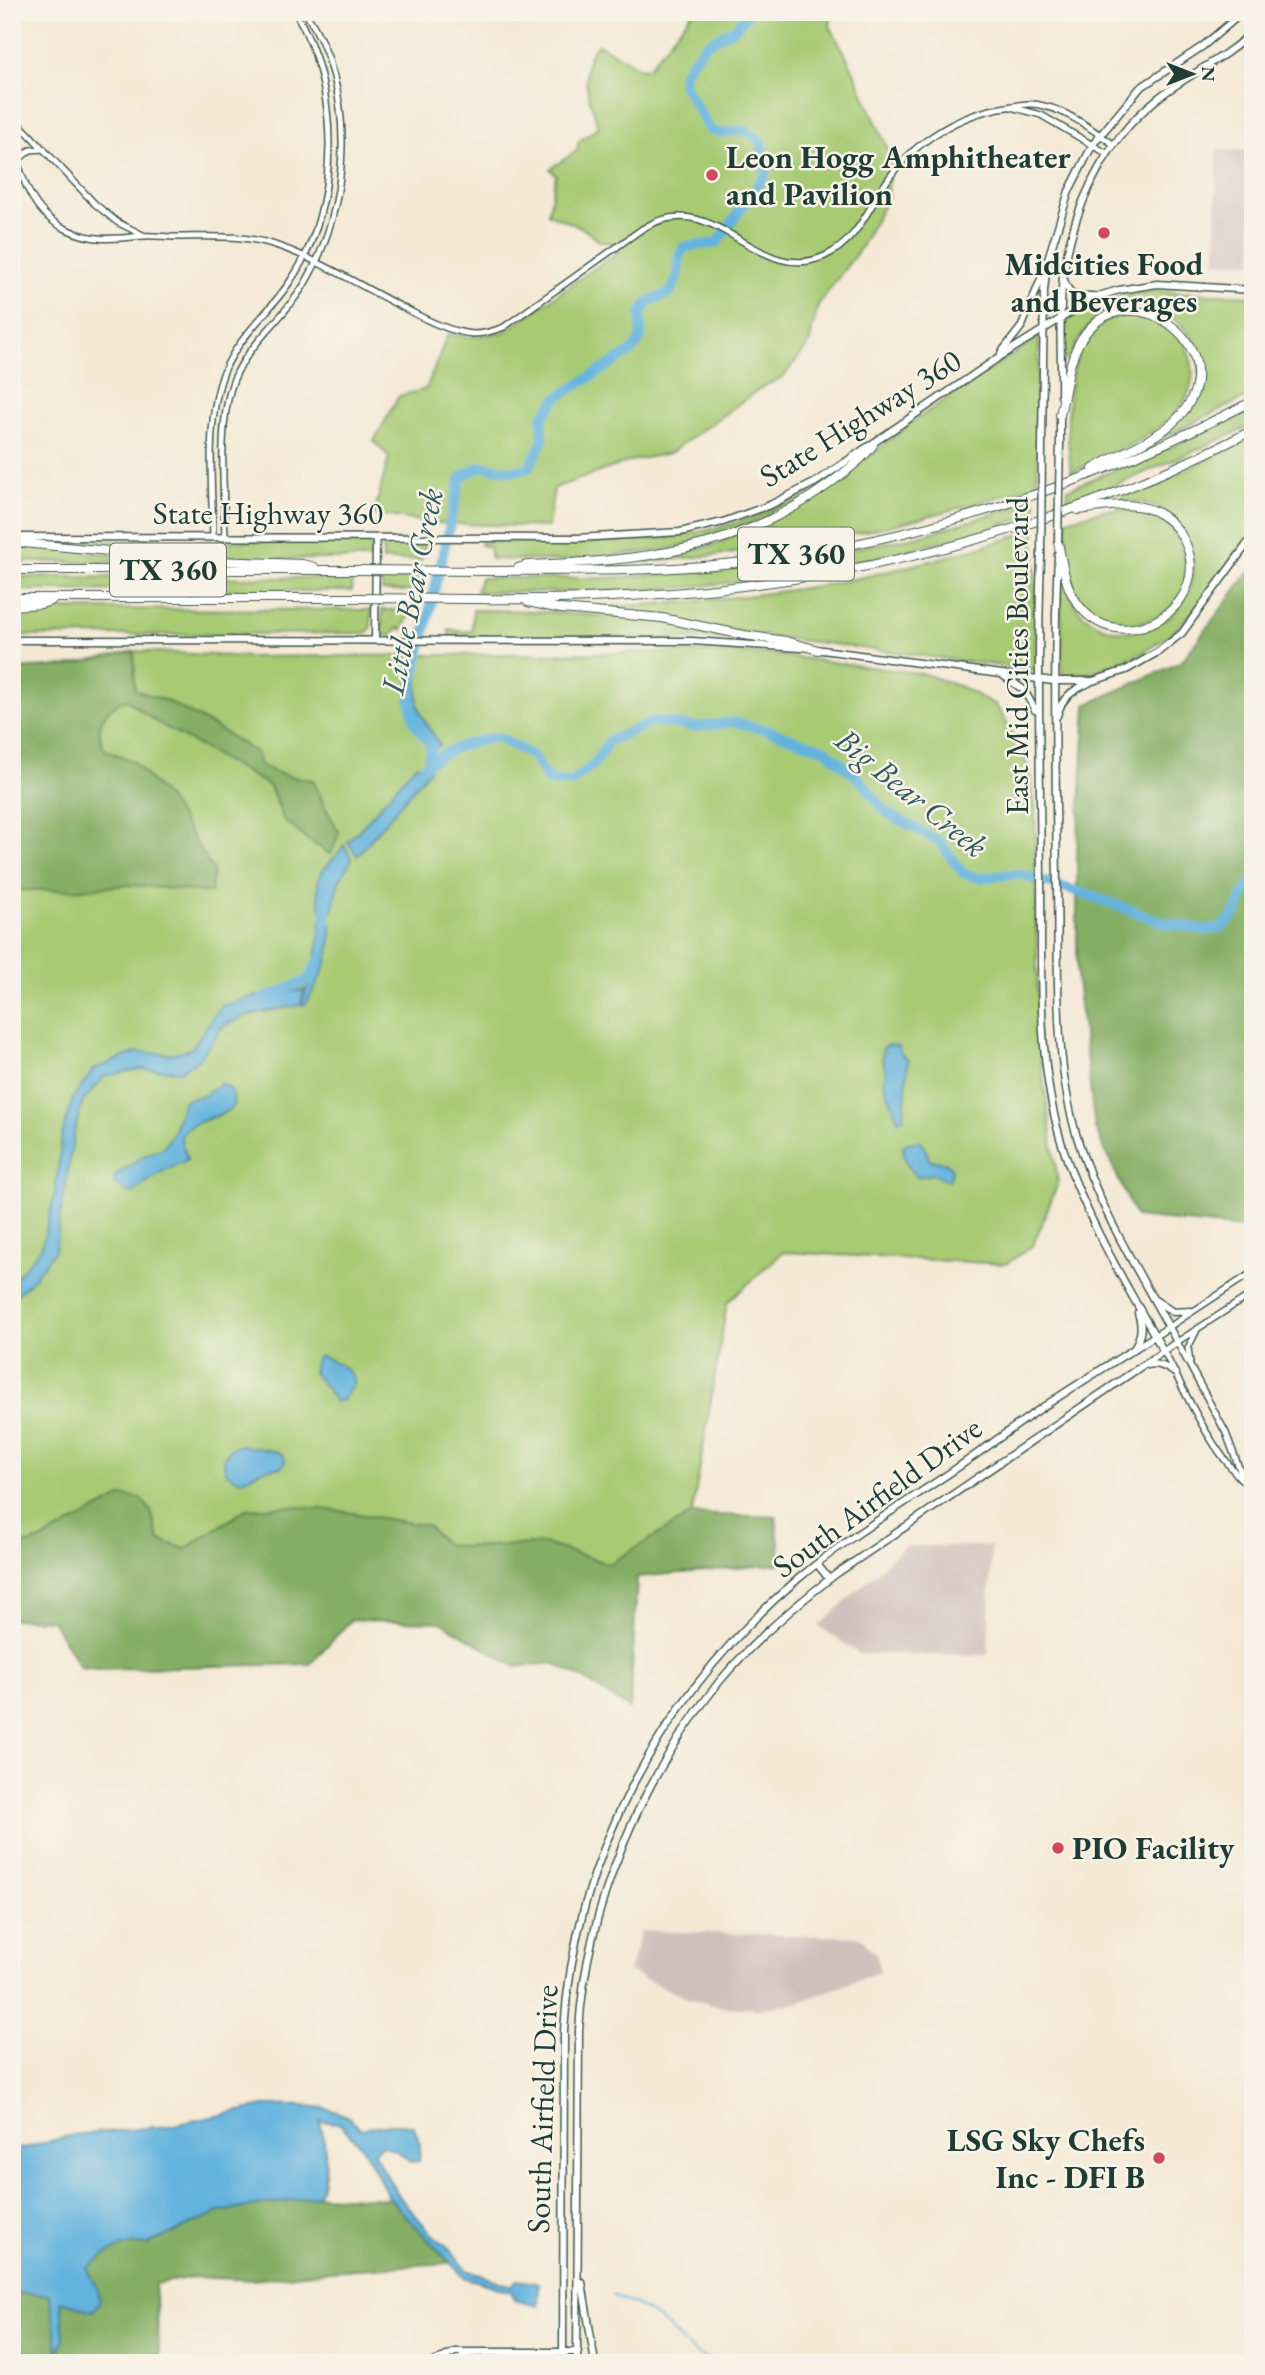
<svg xmlns="http://www.w3.org/2000/svg" width="1265" height="2375" font-family="'EB Garamond',serif">
  <style>
    .industrial { fill: #d0c0bc }
    .green { fill: #a7ca73; stroke: #638454; stroke-width: 2 }
    .forest { fill: #85ae65; stroke: #52764c; stroke-width: 2 }
    .water { fill: #63b3de; stroke: #417889; stroke-width: 2 }
    .lines { fill: none; stroke-linecap: round; stroke-linejoin: round }
    .stream { stroke: #63b3de; stroke-width: 2 }
    .river { stroke: #63b3de; stroke-width: 10 }
    .tertiary-casing { stroke: #3f574c; stroke-width: 8 }
    .secondary-casing { stroke: #3f574c; stroke-width: 9 }
    .motorway-casing { stroke: #3f574c; stroke-width: 10 }
    .tertiary { stroke: #fff; stroke-width: 5 }
    .secondary { stroke: #fff; stroke-width: 6 }
    .motorway { stroke: #fff; stroke-width: 8 }
    .secondary-bridge-casing { stroke: #3f574c; stroke-width: 9; stroke-linecap: butt }
    .motorway-bridge-casing { stroke: #3f574c; stroke-width: 10; stroke-linecap: butt }
    .secondary-bridge { stroke: #fff; stroke-width: 6 }
    .motorway-bridge { stroke: #fff; stroke-width: 8 }
    .poi-dot { fill: #d1495b; stroke: #f7f3e8; stroke-width: 2.5 }
    .labels { text-anchor: middle; stroke-width: 5; stroke-linejoin: round; paint-order: stroke }
    .shield { fill: #f7f3e8; stroke: #60746a; stroke-width: 2 }
    .shield-label { font-size: 30px; font-weight: bold; fill: #1f3d34 }
    .poi-label { font-size: 32px; font-weight: bold; fill: #1f3d34; stroke: #f7f3e8; text-anchor: start }
    .street-label { font-size: 32px; fill: #1f3d34; stroke: #f7f3e8 }
    .water-label { font-size: 33px; font-style: italic; fill: #305a5e; stroke: #f7f3e8 }
  </style>
  <rect width="100%" height="100%" fill="#f7f3e8"/>
  <filter id="ink" filterUnits="userSpaceOnUse"><feTurbulence type="fractalNoise" baseFrequency=".0143" numOctaves="2"/><feDisplacementMap in="SourceGraphic" scale="14" xChannelSelector="R" yChannelSelector="G"/><feConvolveMatrix kernelMatrix="1 2 1 2 8 2 1 2 1" color-interpolation-filters="sRGB"/></filter>
  <filter id="wash" filterUnits="userSpaceOnUse"><feTurbulence type="fractalNoise" baseFrequency=".00686" numOctaves="4" result="noise"/><feDisplacementMap in="SourceGraphic" scale="28" xChannelSelector="R" yChannelSelector="G"/><feGaussianBlur stdDeviation="1.57" result="paint"/><feColorMatrix in="noise" values="0 0 0 0 0 0 0 0 0 0 0 0 0 0 0 0 0 1.4 0 .05"/><feComposite in="paint" operator="in"/></filter>
  <g filter="url(#wash)">
    <rect width="100%" height="100%" fill="#f4e9d5"/>
    <!-- industrial -->
    <g class="industrial">
      <polygon points="1217,150 1253,150 1253,262 1216,262"/>
      <polygon points="905,1546 991,1546 988,1655 859,1654 819,1626"/>
      <polygon points="641,1931 860,1937 877,1956 879,1972 797,2003 758,2009 722,2007 687,1998 629,1972"/>
    </g>
    <!-- green -->
    <g class="green">
      <path d="M693,12H832L830,26L849,61L890,154L888,197L861,247L818,305L809,344L783,377L762,387L670,453L630,461L554,488L548,527L434,523L374,514L389,457L374,441L399,396L426,389L448,334L471,337L504,332L619,251L611,243L598,240L581,227L548,214L556,175L550,169L578,150V142L599,127C590,101 575,66 598,44L641,69L648,68Z"/>
      <path d="M1152,291L1253,296V394L1145,446C1180,419 1209,403 1197,353L1198,350C1182,315 1151,299 1113,307L1114,310C1090,320 1078,335 1070,359H1064L1065,323C1086,302 1124,295 1152,291Z"/>
      <path d="M1137,314C1164,322 1183,331 1191,360C1206,421 1114,453 1071,472C1066,428 1061,340 1110,319C1119,315 1128,315 1137,314Z"/>
      <path d="M1039,337L1037,485C953,511 868,534 781,547C736,554 691,557 647,562L646,559L715,545L835,483L918,418Z"/>
      <polygon points="1253,406 1253,425 1105,490 1067,504 1068,489 1183,442"/>
      <path d="M1253,437V530L1200,604L1172,633L1141,654L1095,671L1062,676L1061,584H1065C1070,595 1075,608 1085,616C1147,665 1226,590 1179,526C1166,508 1144,500 1122,501L1121,497L1169,478Z"/>
      <path d="M815,487L808,493L752,522L726,532L694,541L690,544L663,550L564,561L491,559L489,547L480,545L481,542C560,542 643,547 721,527C755,518 784,502 815,487Z"/>
      <path d="M1036,501L1035,515C913,552 789,581 662,589C600,593 538,592 476,592L480,578H609L719,570L778,562L916,537Z"/>
      <path d="M1131,508C1159,516 1171,520 1182,549C1208,616 1106,658 1075,589C1065,568 1067,543 1067,520L1104,510Z"/>
      <path d="M1035,530L1036,668L1033,670L760,635L603,610V607C688,603 775,596 859,578C919,565 977,549 1035,530Z"/>
      <polygon points="60,540 367,542 371,547 372,559 255,559 59,542"/>
      <polygon points="387,541 418,541 419,545 425,547 421,560 383,560 383,546"/>
      <polygon points="12,544 134,557 133,562 12,562"/>
      <polygon points="12,577 352,578 352,591 12,590"/>
      <polygon points="382,578 419,578 414,591 382,591"/>
      <polygon points="12,609 371,610 371,627 367,633 12,636"/>
      <polygon points="382,610 412,610 402,630 398,628 392,635 387,636 382,632"/>
      <polygon points="473,610 533,611 649,619 730,636 730,639 449,636 449,629 461,632 472,631"/>
      <path d="M134,651L251,657L705,652L769,654L924,674L961,687L996,705L1017,740L1030,773L1035,807L1038,1041L1058,1183L1033,1245L1006,1264L783,1252L727,1303L692,1514L609,1564L545,1544L462,1547L444,1544L428,1526L340,1511L247,1509L185,1549L159,1540L151,1511L140,1498L74,1523L39,1541L12,1548V780L133,761L105,750C93,726 103,709 127,698L153,720L270,786L284,820L308,840L330,854L324,805L313,780C292,778 277,774 258,764L257,753L219,729L169,702L135,690Z"/>
    </g>
    <!-- forest -->
    <g class="forest">
      <polygon points="1253,567 1253,1229 1136,1217 1095,1128 1077,980 1077,852 1086,705 1181,662"/>
      <path d="M134,651L135,690L169,702L219,729L257,754L259,764C277,775 292,778 313,780L324,805L339,832L331,854L308,840L284,820L270,786L153,720L126,699C103,709 92,727 105,750L133,761L169,800L213,870L211,893L132,885L70,890H12V669L67,666Z"/>
      <polygon points="122,1496 140,1498 151,1511 159,1540 185,1549 247,1509 291,1506 340,1511 428,1526 445,1544 462,1547 545,1544 609,1564 692,1514 776,1517 781,1564 637,1577 630,1709 579,1676 553,1663 516,1667 441,1622 351,1620 310,1664 96,1669 80,1667 52,1620 12,1619 12,1548 39,1541"/>
      <path d="M317,2196L390,2199L450,2263L328,2271L253,2280L193,2277L155,2284L160,2363H12V2293L50,2295L59,2351L64,2339L61,2300L97,2287L87,2268C105,2254 123,2242 147,2245L219,2212Z"/>
    </g>
    <!-- water -->
    <g class="water">
      <path d="M413,666L419,668C415,710 417,710 440,745L433,749L410,710L407,694Z"/>
      <path d="M417,764L429,770L357,856L348,841C373,818 392,789 417,764Z"/>
      <path d="M344,845L352,859L339,881L332,912L321,910C311,866 325,875 344,845Z"/>
      <path d="M320,921L331,924C332,962 323,972 306,1004L302,1005C309,977 321,951 320,921Z"/>
      <polygon points="304,990 301,1005 248,1015 223,1026 199,1059 180,1071 141,1069 105,1076 83,1101 74,1133 55,1250 33,1279 12,1299 12,1282 41,1248 55,1194 62,1135 73,1098 94,1069 137,1052 170,1054 191,1049 221,1006 253,997"/>
      <polygon points="889,1045 897,1046 902,1055 908,1060 904,1117 898,1120 884,1083 886,1071 882,1059 883,1048"/>
      <path d="M220,1084C233,1085 234,1096 233,1107C222,1119 182,1121 181,1138C181,1146 187,1152 187,1160L163,1171L133,1192L128,1193L114,1183L115,1176L143,1156L163,1148L173,1133L184,1100L203,1096Z"/>
      <path d="M921,1141L930,1160L947,1163L952,1169L950,1179L947,1181L933,1174L917,1177C909,1171 903,1156 903,1146L908,1143Z"/>
      <path d="M321,1356C333,1361 351,1368 354,1382L343,1400L335,1402L325,1386L313,1373L316,1358Z"/>
      <path d="M240,1445L279,1452L284,1456L285,1463L282,1467C276,1468 269,1468 263,1470C245,1476 246,1488 226,1472L223,1459L230,1449Z"/>
      <path d="M264,2106C296,2106 339,2101 361,2129C379,2126 397,2121 414,2126L420,2145L419,2161L410,2162L397,2151L382,2145L373,2152L398,2195L430,2232L451,2250L466,2270L512,2286L516,2280L539,2283L538,2306L514,2300L512,2292L464,2277L390,2199L363,2148L339,2123L320,2121C325,2144 331,2175 317,2196L219,2212L146,2245C123,2242 105,2254 87,2268L97,2287L100,2301L93,2311L61,2301L64,2339L58,2352L50,2295L12,2293V2151L74,2135L169,2126Z"/>
    </g>
    <g class="lines">
      <!-- stream -->
      <path class="stream" d="M611,2295C629,2302 646,2308 661,2321C688,2344 689,2359 730,2363"/>
      <!-- river -->
      <g class="river">
        <polyline points="414,678 461,477 481,466 512,471 529,468 543,440 542,417 557,398 632,351 641,338 641,314 648,302 670,293 678,276 680,255 684,247 717,243 766,173 761,141 745,130 722,133 710,130 684,85 683,73 706,44 734,29 750,12"/>
        <polyline points="410,701 415,724 431,745 428,762"/>
        <path d="M415,776C438,751 465,743 498,737L533,756L548,781L572,782L595,763L609,741L654,721L695,727L734,722L773,732L826,750L860,780L887,813L940,842L963,873L978,878L1018,874L1083,893L1165,923L1204,930L1222,928L1236,913L1243,896L1253,880"/>
        <polyline points="325,935 326,899"/>
        <polyline points="262,999 308,980 318,961"/>
      </g>
    </g>
  </g>
  <g filter="url(#ink)">
    <g class="lines">
      <!-- tertiary casing -->
      <g class="tertiary-casing">
        <g id="tertiary">
          <polyline points="1011,107 1041,115 1106,153"/>
          <polyline points="12,116 95,204 117,222 145,236"/>
          <path d="M12,142C21,176 31,213 66,229C93,242 115,239 143,236C153,235 165,237 175,237C208,237 243,234 275,245C320,260 362,287 404,308C425,319 449,332 473,334C484,334 494,331 504,327L642,229C716,183 755,287 825,256C857,241 867,211 885,184C911,143 960,113 1007,107C1020,105 1031,102 1044,106C1068,111 1093,130 1113,144"/>
          <polyline points="17,161 30,150 44,149"/>
          <path d="M213,537C212,484 205,418 225,369C240,335 271,311 291,280C341,207 341,87 295,12"/>
          <path d="M225,537C224,490 217,422 234,379C249,343 284,318 304,285C351,207 358,89 305,12"/>
          <polyline points="1253,1293 1177,1342 1226,1433 1253,1505"/>
          <polyline points="1169,1327 1253,1272"/>
          <path d="M1164,1352C1187,1395 1207,1443 1241,1479"/>
          <polyline points="1190,1362 1188,1348 1196,1332"/>
        </g>
      </g>
      <!-- secondary casing -->
      <g class="secondary-casing">
        <g id="secondary">
          <path d="M1064,280C1070,298 1076,295 1093,296"/>
          <polyline points="1001,353 1022,326 1043,274"/>
          <path d="M1061,396C1062,357 1058,317 1063,278C1072,210 1103,142 1157,99C1188,74 1225,59 1253,31"/>
          <polyline points="1060,443 1060,413"/>
          <polyline points="1042,444 1044,291 1047,262 1069,191 1093,144 1140,88 1203,46 1243,12"/>
          <polyline points="12,537 577,538 680,532 723,522 770,505 816,482 998,358 1095,297 1119,290 1157,284 1253,290"/>
          <path d="M1041,556C1037,664 1040,772 1041,880C1042,965 1036,1055 1060,1138C1083,1215 1125,1283 1164,1352"/>
          <polyline points="12,640 692,641 801,648"/>
          <polyline points="375,640 376,539"/>
          <polyline points="815,649 1053,681 1093,681 1126,670 1158,652 1182,633 1253,536"/>
          <polyline points="1004,676 1024,690 1035,710"/>
          <path d="M1057,716C1061,698 1073,690 1089,683"/>
          <polyline points="1155,1300 1173,1312 1191,1311"/>
          <path d="M1134,1349C1141,1335 1143,1328 1138,1313"/>
          <path d="M1148,1365C1158,1362 1167,1368 1175,1373"/>
          <polyline points="817,1564 829,1579"/>
          <polyline points="582,2282 595,2363"/>
          <polyline points="432,2363 455,2352 578,2352"/>
          <polyline points="443,2363 464,2358 577,2360"/>
          <path d="M563,2363L564,2031C574,1855 664,1692 798,1579C846,1538 901,1506 954,1470C983,1450 1011,1429 1040,1409C1082,1381 1126,1354 1169,1327"/>
          <path d="M577,2363L579,2031C586,1906 641,1779 719,1682C753,1641 794,1606 836,1574L1177,1342C1141,1275 1099,1211 1077,1137C1053,1058 1059,971 1057,889C1056,777 1053,666 1058,554"/>
        </g>
      </g>
      <!-- motorway casing -->
      <g class="motorway-casing">
        <g id="motorway">
          <path d="M1060,415C1066,391 1068,359 1082,338C1127,269 1236,345 1183,412C1162,439 1122,451 1093,469"/>
          <polyline points="12,542 217,561 302,564 314,567"/>
          <path d="M1058,542C1062,560 1064,582 1074,598C1116,669 1225,604 1180,533C1170,518 1154,508 1136,506C1117,503 1097,508 1078,510"/>
          <path d="M518,568L527,565C637,561 738,552 829,484C845,472 861,461 873,445"/>
          <polyline points="12,570 355,570"/>
          <path d="M486,571C559,570 631,572 703,566C894,550 1083,489 1253,401"/>
          <polyline points="12,598 356,598"/>
          <path d="M471,599C749,604 1004,559 1253,430"/>
          <polyline points="528,602 561,609 662,618 744,635 786,641 818,650"/>
          <polyline points="12,606 41,604 51,601"/>
        </g>
      </g>
      <!-- tertiary -->
      <use href="#tertiary" class="tertiary"/>
      <!-- secondary -->
      <use href="#secondary" class="secondary"/>
      <!-- motorway -->
      <use href="#motorway" class="motorway"/>
      <!-- secondary-bridge casing -->
      <g class="secondary-bridge-casing">
        <g id="secondary-bridge">
          <polyline points="1058,542 1060,443"/>
          <polyline points="1041,556 1042,444"/>
        </g>
      </g>
      <!-- motorway-bridge casing -->
      <g class="motorway-bridge-casing">
        <g id="motorway-bridge">
          <polyline points="355,570 486,571"/>
          <polyline points="356,598 471,599"/>
        </g>
      </g>
      <!-- secondary-bridge -->
      <use href="#secondary-bridge" class="secondary-bridge"/>
      <!-- motorway-bridge -->
      <use href="#motorway-bridge" class="motorway-bridge"/>
    </g>
  </g>
  <!-- markers -->
  <g class="poi-dot">
    <circle cx="712" cy="175" r="7"/>
    <circle cx="1104" cy="233" r="7"/>
    <circle cx="1058" cy="1848" r="7"/>
    <circle cx="1159" cy="2158" r="7"/>
  </g>
  <g class="labels">
    <!-- shield labels -->
    <g class="shield">
      <rect x="738" y="527.5" width="116" height="53" rx="5"/>
      <rect x="110" y="543.5" width="116" height="53" rx="5"/>
    </g>
    <g class="shield-label">
      <text x="796" y="564">TX 360</text>
      <text x="168" y="580">TX 360</text>
    </g>
    <!-- poi labels -->
    <g class="poi-label">
      <text x="726" y="168">Leon Hogg Amphitheater<tspan x="726" dy="37">and Pavilion</tspan></text>
      <text x="1104" y="275" text-anchor="middle">Midcities Food<tspan x="1104" dy="37">and Beverages</tspan></text>
      <text x="1072" y="1859">PIO Facility</text>
      <text x="1145" y="2151" text-anchor="end">LSG Sky Chefs<tspan x="1145" dy="37">Inc - DFI B</tspan></text>
    </g>
    <!-- street labels -->
    <g class="street-label">
      <text transform="translate(860 418) rotate(-32)" y="11">State Highway 360</text>
      <text x="268" y="524">State Highway 360</text>
      <text transform="translate(1017 656) rotate(-90)" y="11">East Mid Cities Boulevard</text>
      <text transform="translate(877 1497) rotate(-36)" y="11">South Airfield Drive</text>
      <text transform="translate(542 2109) rotate(-88)" y="11">South Airfield Drive</text>
    </g>
    <!-- water labels -->
    <g class="water-label">
      <text transform="translate(411 591) rotate(-79)" y="12">Little Bear Creek</text>
      <text transform="translate(912 792) rotate(39)" y="12">Big Bear Creek</text>
    </g>
  </g>
  <!-- margin -->
  <rect width="1265" height="2375" fill="none" stroke="#f7f3e8" stroke-width="42"/>
  <!-- north arrow -->
  <g transform="translate(1192 74) rotate(90)" stroke="#f7f3e8" stroke-width="5" paint-order="stroke">
  <path d="M0-5L12 26L0 18L-12 26Z" fill="#1f3d34"/>
  <text y="-10" font-size="19" font-weight="bold" text-anchor="middle" fill="#1f3d34">N</text>
  </g>
</svg>
